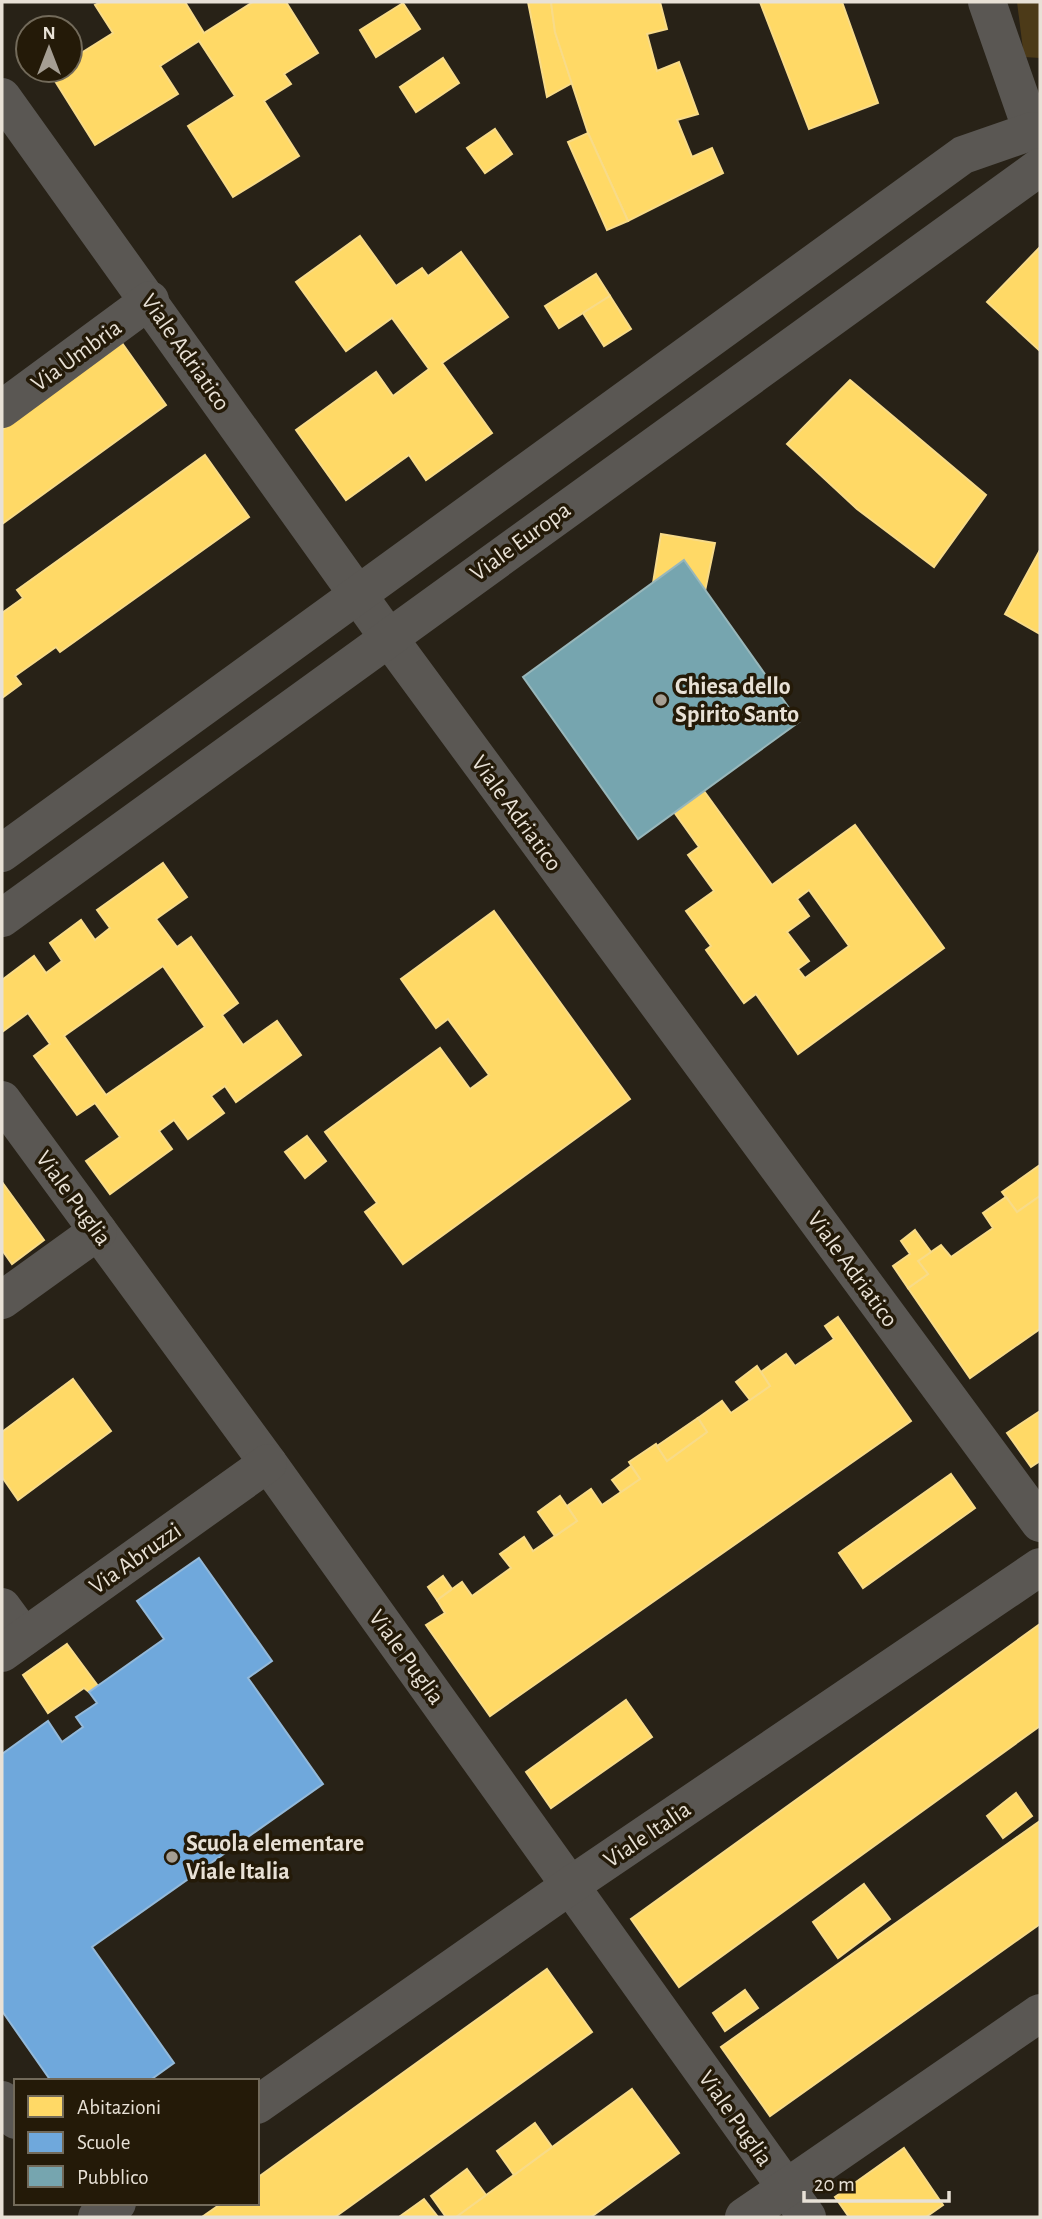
<svg xmlns="http://www.w3.org/2000/svg" width="1042" height="2219" font-family="'Alegreya Sans',sans-serif">
  <style>
    .green { fill: #4c3a18 }
    .homes { fill: #ffd966; stroke: #f8db88; stroke-width: 2; fill-rule: evenodd }
    .schools { fill: #6fa8dc; stroke: #93b9da; stroke-width: 2 }
    .public { fill: #76a5af; stroke: #98b7bb; stroke-width: 2 }
    .lines { fill: none; stroke-linecap: round; stroke-linejoin: round }
    .street { stroke: #5a5753; stroke-width: 38 }
    .poi-dot { fill: #a59e93; stroke: #241a08; stroke-width: 2.5 }
    .labels { text-anchor: middle; stroke-width: 7; stroke-linejoin: round; paint-order: stroke }
    .street-label { font-size: 24px; fill: #e8e1d6; stroke: #241a08 }
    .poi-label { font-size: 24px; font-weight: bold; fill: #e8e1d6; stroke: #241a08; text-anchor: start }
  </style>
  <rect width="100%" height="100%" fill="#282217"/>
  <!-- green -->
  <polygon class="green" points="1017,2 1040,2 1040,58 1024,57"/>
  <!-- homes -->
  <g class="homes">
    <polygon points="101,2 185,2 204,33 253,2 286,2 318,53 284,74 291,84 264,101 299,156 233,197 188,126 235,96 199,41 160,66 178,94 95,145 50,73 70,70 70,60 113,33 95,5"/>
    <polygon points="528,2 551,2 555,32 572,83 547,97"/>
    <polygon points="551,2 660,2 667,29 647,34 657,71 679,62 698,114 677,120 692,157 712,148 723,173 628,221 588,133 555,32"/>
    <polygon points="760,2 842,2 878,103 809,129"/>
    <polygon points="403,3 420,29 376,57 360,30"/>
    <polygon points="443,58 459,83 416,112 400,87"/>
    <polygon points="495,129 512,154 485,173 467,148"/>
    <polygon points="588,133 628,221 607,230 568,142"/>
    <polygon points="360,236 396,286 422,268 428,276 461,252 508,317 442,363 492,433 426,480 409,455 346,500 296,430 376,372 393,396 429,369 392,318 346,351 296,282"/>
    <polygon points="1040,247 1040,351 987,302"/>
    <polygon points="596,274 610,296 559,328 545,306"/>
    <polygon points="610,296 631,329 604,346 583,313"/>
    <polygon points="122,343 166,405 2,524 2,430"/>
    <polygon points="850,380 986,495 934,567 857,509 787,444"/>
    <polygon points="205,455 249,517 60,652 56,647 15,676 21,684 2,698 2,613 23,598 17,590"/>
    <polygon points="661,534 715,543 705,591 684,560 653,583"/>
    <polygon points="1040,550 1040,634 1005,614"/>
    <path d="M704,791L772,885L855,825L944,948L798,1054L756,994L744,1003L706,950L711,946L686,911L714,891L688,855L699,847L674,812ZM809,890L849,946L805,978L798,969L809,961L787,932L809,916L797,899Z"/>
    <path d="M163,863L187,897L156,919L177,947L191,937L238,1003L222,1015L243,1045L277,1021L301,1055L236,1102L225,1086L211,1096L224,1113L188,1139L174,1120L159,1131L172,1149L110,1194L86,1161L120,1137L95,1103L77,1115L34,1056L50,1044L28,1013L2,1032V980L34,956L46,973L62,961L50,943L81,920L95,940L110,928L97,910ZM163,966L205,1027L106,1095L64,1036Z"/>
    <polygon points="494,911 630,1099 403,1264 365,1212 377,1203 325,1132 440,1048 470,1089 489,1075 448,1019 436,1028 401,979"/>
    <polygon points="307,1136 326,1161 305,1178 285,1152"/>
    <polygon points="1040,1165 1040,1196 1017,1212 1002,1192"/>
    <polygon points="2,1182 44,1240 12,1264 2,1250"/>
    <polygon points="1040,1196 1040,1329 970,1378 908,1288 928,1274 918,1261 941,1245 951,1257 993,1228 983,1213 1006,1197 1017,1212"/>
    <polygon points="915,1230 931,1252 918,1261 928,1274 908,1288 893,1266 910,1254 901,1241"/>
    <polygon points="838,1317 911,1421 490,1716 426,1625 445,1613 437,1600 462,1582 472,1596 511,1568 500,1554 524,1537 533,1551 577,1521 567,1506 591,1489 602,1505 640,1479 629,1462 656,1444 667,1461 707,1432 698,1418 722,1401 731,1413 770,1386 761,1372 786,1354 795,1366 834,1339 825,1326"/>
    <polygon points="757,1366 770,1386 750,1400 736,1382"/>
    <polygon points="73,1379 111,1431 18,1500 2,1477 2,1432"/>
    <polygon points="1040,1411 1040,1461 1031,1467 1007,1433"/>
    <polygon points="698,1418 707,1432 667,1461 657,1446"/>
    <polygon points="631,1466 640,1479 621,1492 612,1480"/>
    <polygon points="951,1474 975,1508 863,1588 839,1553"/>
    <polygon points="560,1496 577,1521 555,1536 538,1512"/>
    <polygon points="443,1576 452,1589 437,1600 428,1587"/>
    <polygon points="1040,1624 1040,1726 679,1987 631,1919"/>
    <polygon points="67,1644 98,1686 89,1692 84,1688 48,1713 23,1675"/>
    <polygon points="626,1700 652,1737 551,1808 526,1772"/>
    <polygon points="1016,1793 1032,1816 1003,1838 987,1816"/>
    <polygon points="1040,1821 1040,1924 770,2116 721,2047"/>
    <polygon points="864,1884 890,1919 838,1958 813,1922"/>
    <polygon points="547,1969 592,2032 335,2217 202,2217 222,2203 257,2203 257,2178"/>
    <polygon points="745,1990 758,2008 725,2031 713,2013"/>
    <polygon points="632,2089 679,2153 591,2217 456,2217"/>
    <polygon points="535,2123 552,2147 514,2175 497,2151"/>
    <polygon points="904,2148 943,2205 926,2217 849,2217 835,2197"/>
    <polygon points="467,2169 486,2195 456,2217 446,2217 431,2196"/>
    <polygon points="424,2199 438,2217 399,2217"/>
  </g>
  <!-- schools -->
  <polygon class="schools" points="199,1558 272,1661 248,1678 323,1784 92,1947 174,2063 149,2081 51,2081 2,2011 2,1754 48,1721 62,1742 83,1727 76,1717 97,1703 89,1692 164,1639 137,1601"/>
  <!-- public -->
  <polygon class="public" points="684,560 799,722 638,839 523,677"/>
  <g class="lines">
    <!-- street -->
    <g class="street">
      <polyline points="987,2 1032,131 1040,129"/>
      <polyline points="2,97 388,637 1040,1523"/>
      <polyline points="2,409 150,300"/>
      <polyline points="2,853 963,155 1032,131"/>
      <polyline points="2,918 1040,167"/>
      <polyline points="2,1100 268,1463 807,2217"/>
      <polyline points="2,1300 98,1231"/>
      <polyline points="2,1607 24,1637"/>
      <polyline points="2,1653 268,1463"/>
      <polyline points="2,2100 16,2120"/>
      <polyline points="257,2105 571,1885 1040,1567"/>
      <polyline points="97,2217 117,2203"/>
      <polyline points="744,2217 1040,2013"/>
    </g>
  </g>
  <!-- markers -->
  <g class="poi-dot">
    <circle cx="661" cy="700" r="7"/>
    <circle cx="172" cy="1857" r="7"/>
  </g>
  <g class="labels">
    <!-- street labels -->
    <g class="street-label">
      <text transform="translate(186 352) rotate(55)" y="8">Viale Adriatico</text>
      <text transform="translate(76 355) rotate(-36)" y="8">Via Umbria</text>
      <text transform="translate(520 541) rotate(-36)" y="8">Viale Europa</text>
      <text transform="translate(517 813) rotate(54)" y="8">Viale Adriatico</text>
      <text transform="translate(74 1198) rotate(54)" y="8">Viale Puglia</text>
      <text transform="translate(853 1269) rotate(54)" y="8">Viale Adriatico</text>
      <text transform="translate(135 1558) rotate(-35)" y="8">Via Abruzzi</text>
      <text transform="translate(407 1657) rotate(54)" y="8">Viale Puglia</text>
      <text transform="translate(647 1834) rotate(-34)" y="8">Viale Italia</text>
      <text transform="translate(736 2118) rotate(55)" y="8">Viale Puglia</text>
    </g>
    <!-- poi labels -->
    <g class="poi-label">
      <text x="675" y="694">Chiesa dello<tspan x="675" dy="28">Spirito Santo</tspan></text>
      <text x="186" y="1851">Scuola elementare<tspan x="186" dy="28">Viale Italia</tspan></text>
    </g>
  </g>
  <!-- border -->
  <rect width="1042" height="2219" fill="none" stroke="#e8e1d6" stroke-width="7"/>
  <!-- legend -->
  <rect x="14" y="2079" width="245" height="126" fill="#241a08" stroke="#726a5a" stroke-width="2"/>
  <rect x="28" y="2096" width="35" height="21" fill="#ffd966" stroke="#726a5a" stroke-width="2"/>
  <text x="77" y="2114" font-size="21" fill="#e8e1d6">Abitazioni</text>
  <rect x="28" y="2132" width="35" height="21" fill="#6fa8dc" stroke="#726a5a" stroke-width="2"/>
  <text x="77" y="2149" font-size="21" fill="#e8e1d6">Scuole</text>
  <rect x="28" y="2166" width="35" height="21" fill="#76a5af" stroke="#726a5a" stroke-width="2"/>
  <text x="77" y="2184" font-size="21" fill="#e8e1d6">Pubblico</text>
  <!-- north arrow -->
  <g transform="translate(49 49)"><circle r="33" fill="#241a08" stroke="#726a5a" stroke-width="2"/>
  <path d="M0-5L12 26L0 18L-12 26Z" fill="#a59e93"/>
  <text y="-10" font-size="19" font-weight="bold" text-anchor="middle" fill="#e8e1d6">N</text>
  </g>
  <!-- scale -->
  <path d="M804 2191v10h145v-10" fill="none" stroke="#e8e1d6" stroke-width="3.5"/>
  <text x="814" y="2191" font-size="21" fill="#e8e1d6" stroke="#241a08" stroke-width="5" paint-order="stroke">20 m</text>
</svg>
